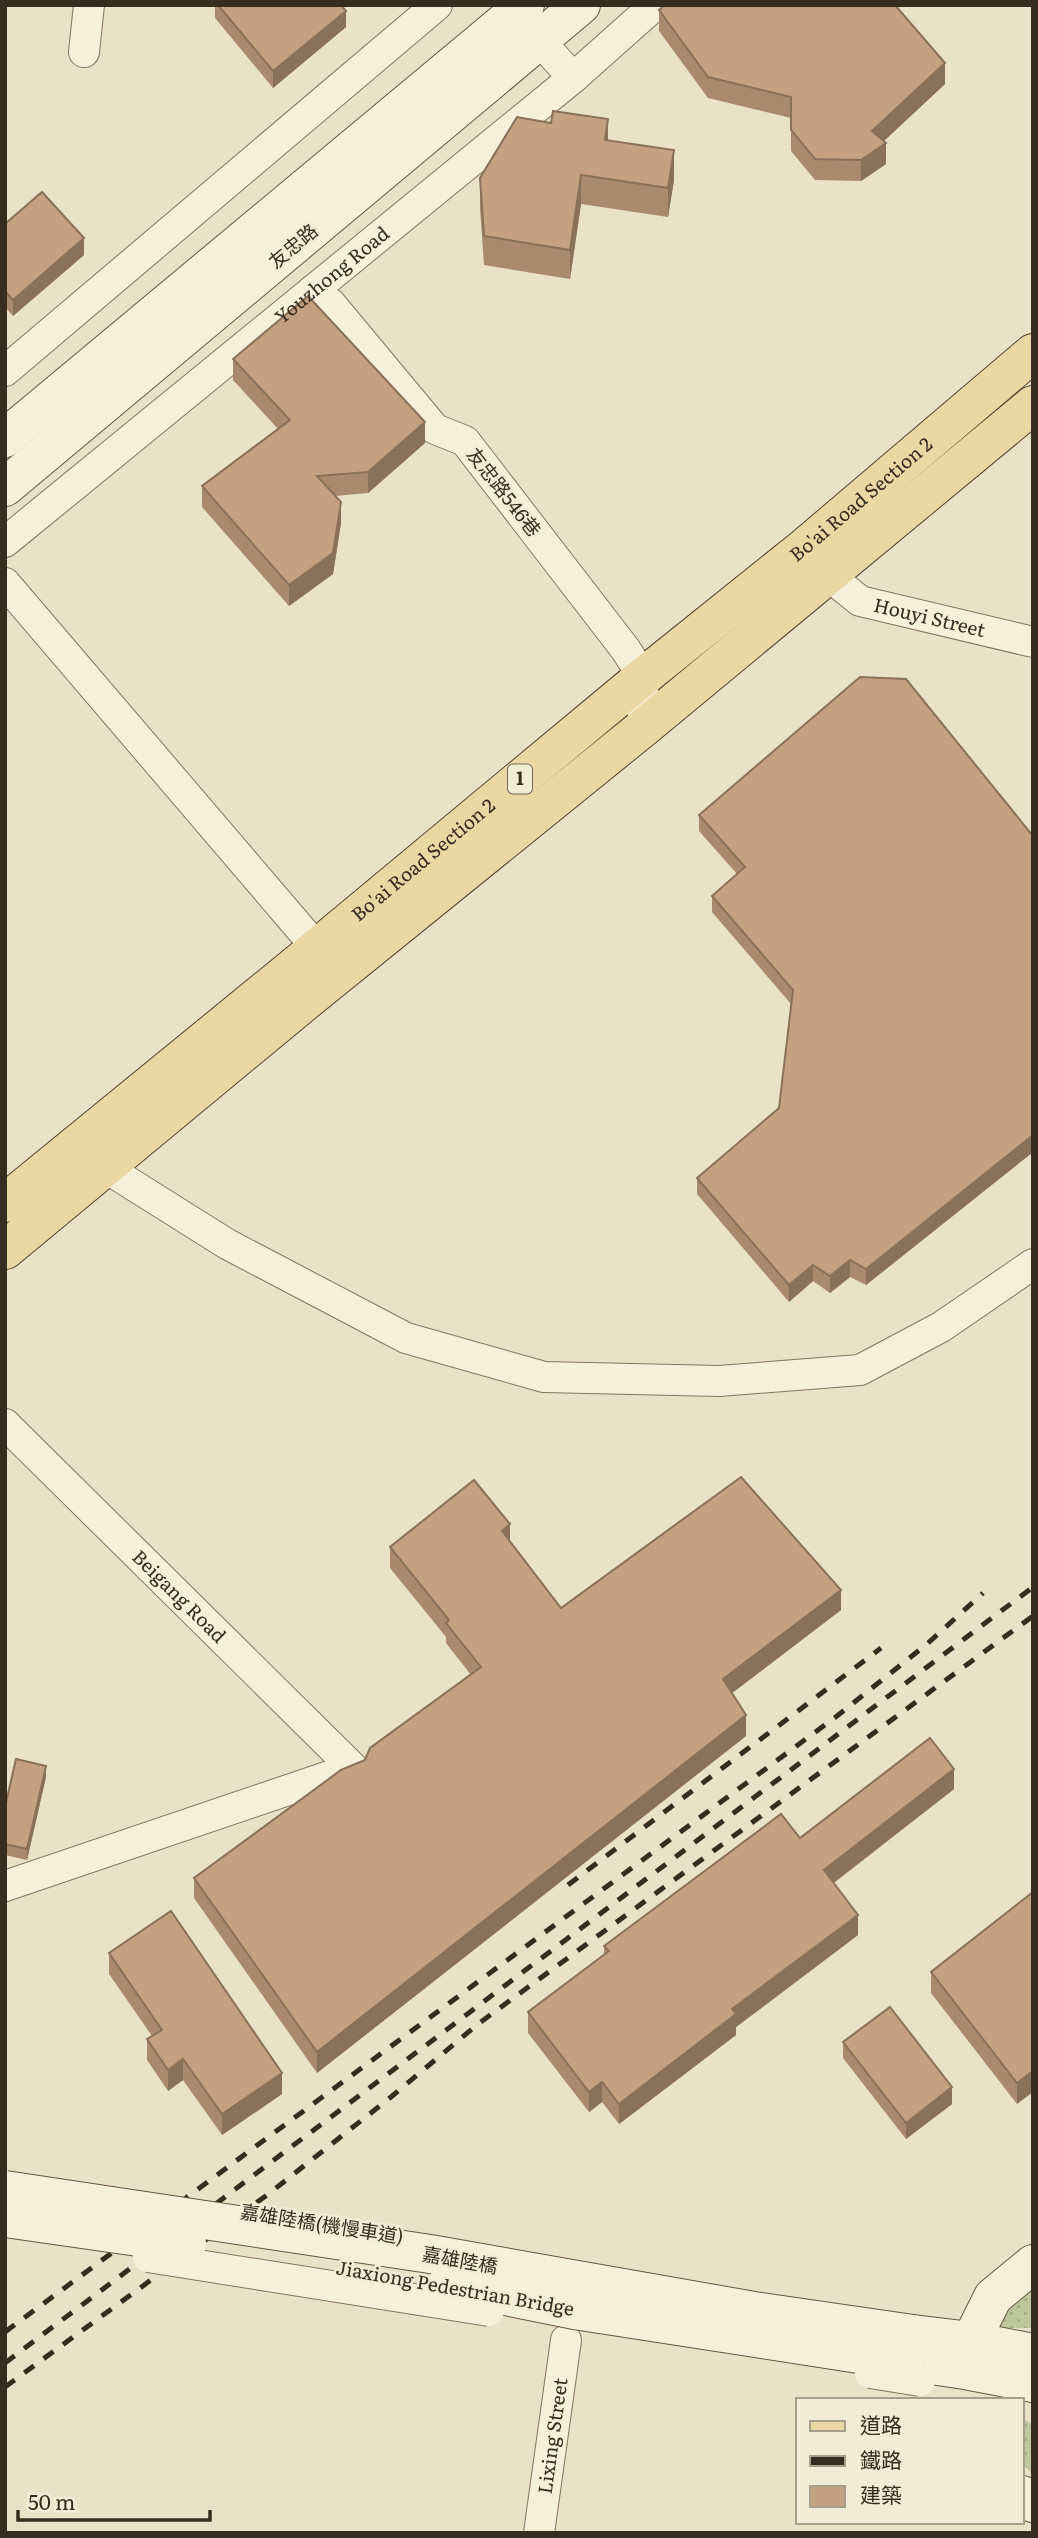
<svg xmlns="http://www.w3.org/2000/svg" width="1038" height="2538" font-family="Literata,'Noto Sans TC',serif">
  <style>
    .grass { fill: url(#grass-dots) }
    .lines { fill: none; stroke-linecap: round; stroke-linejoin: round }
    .street-casing { stroke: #84755e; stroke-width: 32 }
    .secondary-casing { stroke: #665641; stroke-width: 40 }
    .primary-casing { stroke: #524332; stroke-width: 40 }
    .street { stroke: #f6efda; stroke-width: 30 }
    .secondary { stroke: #f6efda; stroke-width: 38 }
    .primary { stroke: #e9d8a3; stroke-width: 38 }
    .rail { stroke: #362c20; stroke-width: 5; stroke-dasharray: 12 12; stroke-linecap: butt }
    .street-bridge-casing { stroke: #84755e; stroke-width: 32; stroke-linecap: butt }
    .secondary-bridge-casing { stroke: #665641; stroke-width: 40; stroke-linecap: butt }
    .street-bridge { stroke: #f6efda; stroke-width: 30 }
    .secondary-bridge { stroke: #f6efda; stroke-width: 38 }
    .wall { fill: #a98a6f }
    .shaded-wall { fill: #89715a }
    .building { fill: #c4a181; stroke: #89715a; stroke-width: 2 }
    .labels { text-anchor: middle; stroke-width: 5; stroke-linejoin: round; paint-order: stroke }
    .shield { fill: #f2ecd6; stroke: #6e6657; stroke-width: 2 }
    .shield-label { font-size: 18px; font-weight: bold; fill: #362c20 }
    .street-label { font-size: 19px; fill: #362c20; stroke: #f2ecd6 }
  </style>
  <defs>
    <pattern id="grass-dots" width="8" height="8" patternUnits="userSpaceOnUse" patternTransform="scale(1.75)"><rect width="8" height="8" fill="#bfc79c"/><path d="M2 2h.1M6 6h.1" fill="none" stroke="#a5ab86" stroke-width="1.8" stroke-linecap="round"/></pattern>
  </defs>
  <rect width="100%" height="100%" fill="#eae2c7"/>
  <!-- grass -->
  <g class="grass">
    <polygon points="1033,2284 1033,2328 1000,2328 1016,2292"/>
    <polygon points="1022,2417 1033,2426 1033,2475 1022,2463"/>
  </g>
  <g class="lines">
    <!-- street casing -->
    <g class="street-casing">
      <g id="street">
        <polyline points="526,25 573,78"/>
        <polyline points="84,52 89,5"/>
        <polyline points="312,291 331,304 435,429 465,441 626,650 643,677 643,728"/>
        <polyline points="5,371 437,5"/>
        <path id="s1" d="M5,542L573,78L655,5"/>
        <path id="s2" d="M816,561L828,575L860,601L1033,642"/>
        <polyline points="5,583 317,948"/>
        <polyline points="106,1168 227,1244 406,1338 544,1377 719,1381 860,1370 941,1327 1033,1264"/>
        <path id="s3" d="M5,1424L353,1768L5,1886"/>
        <path id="s4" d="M539,2533L566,2340"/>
      </g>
    </g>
    <!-- secondary casing -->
    <g class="secondary-casing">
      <g id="secondary">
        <polyline points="5,438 525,5"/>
        <polyline points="5,487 581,5"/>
        <polyline points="913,2334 971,2341 1033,2353"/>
        <polyline points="971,2341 993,2297 1033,2264"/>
        <polyline points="904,2361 965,2370 1033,2383"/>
        <polyline points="1022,2495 1033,2503"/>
      </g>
    </g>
    <!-- primary casing -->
    <g class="primary-casing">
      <g id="primary">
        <path id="s5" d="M5,1203L317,948L643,677L805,547L1033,353"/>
        <polyline points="5,1250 302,1004 643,728 1033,405"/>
      </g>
    </g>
    <!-- street -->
    <use href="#street" class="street"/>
    <!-- secondary -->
    <use href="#secondary" class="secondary"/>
    <!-- primary -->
    <use href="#primary" class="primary"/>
    <!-- rail -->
    <g class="rail">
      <polyline points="568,1885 881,1648"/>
      <polyline points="5,2332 837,1716 927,1644 983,1593"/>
      <polyline points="5,2363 1033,1587"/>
      <polyline points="5,2387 271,2192 391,2097 478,2024 1033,1616"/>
    </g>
    <!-- street-bridge casing -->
    <g class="street-bridge-casing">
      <g id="street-bridge">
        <polyline points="148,2257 489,2311"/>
        <polyline points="870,2373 920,2381"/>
      </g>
    </g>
    <!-- secondary-bridge casing -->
    <g class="secondary-bridge-casing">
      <g id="secondary-bridge">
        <polyline points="5,2190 430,2254 754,2311 913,2334"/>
        <polyline points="5,2218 187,2244"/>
        <polyline points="447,2284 574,2310 904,2361"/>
      </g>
    </g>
    <!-- street-bridge -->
    <use href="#street-bridge" class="street-bridge"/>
    <!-- secondary-bridge -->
    <use href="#secondary-bridge" class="secondary-bridge"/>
  </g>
  <!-- wall -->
  <g class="wall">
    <polygon points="215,5 341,5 346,27 273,88 215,18"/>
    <polygon points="659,10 945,84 884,141 886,164 861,181 815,180 791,151 791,118 708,98 659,31"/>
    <polygon points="608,141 674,180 668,217 581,204 570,279 484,265 480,208 480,178"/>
    <polygon points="5,224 84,255 13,316 5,307"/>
    <polygon points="233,359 425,443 368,493 335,496 341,523 333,574 289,606 202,507 202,486 278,429 233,380"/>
    <polygon points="699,815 1033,836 1033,1152 866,1285 850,1277 830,1293 813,1281 789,1302 697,1194 697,1178 779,1108 791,1004 712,912 712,896 737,874 699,831"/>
    <polygon points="510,1543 561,1608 841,1610 732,1693 746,1736 317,2073 194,1898 194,1878 365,1760 471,1675 446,1643 446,1637 390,1568 390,1547"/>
    <polygon points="46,1777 27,1860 5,1855 5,1807"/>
    <polygon points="954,1789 834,1883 858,1935 736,2027 736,2035 619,2124 602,2102 589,2112 528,2033 528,2012 604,1955 604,1946 800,1838"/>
    <polygon points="1033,1892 1017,2104 931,1993 931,1972"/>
    <polygon points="109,1953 282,2094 222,2135 183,2080 168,2091 147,2060 147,2039 152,2036 109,1974"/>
    <polygon points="843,2042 952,2104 906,2139 843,2058"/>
  </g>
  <!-- shaded-wall -->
  <g class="shaded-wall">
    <polygon points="346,11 346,27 273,88 273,71"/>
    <polygon points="945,63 945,84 872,152 872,131"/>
    <polygon points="608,119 608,148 605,140"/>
    <polygon points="886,143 886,164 861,181 861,160"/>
    <polygon points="674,150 674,180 668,217 668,188"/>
    <polygon points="581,175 581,204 570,279 570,250"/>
    <polygon points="84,238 84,255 13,316 13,300"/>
    <polygon points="425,422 425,443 368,493 368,472"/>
    <polygon points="341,502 341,523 333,574 289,606 289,585"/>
    <polygon points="1033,1135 1033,1152 866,1285 866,1269"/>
    <polygon points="850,1260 850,1277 830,1293 830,1276"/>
    <polygon points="813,1265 813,1281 789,1302 789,1285"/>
    <polygon points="510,1524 510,1545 502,1531"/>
    <polygon points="841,1590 841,1610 723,1700 723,1679"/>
    <polygon points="746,1715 746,1736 317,2073 317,2052"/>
    <polygon points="46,1766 46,1777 27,1860 27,1849"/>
    <polygon points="954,1769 954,1789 824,1890 824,1870"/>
    <polygon points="858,1915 858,1935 736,2027 736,2035 619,2124 619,2104 732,2009"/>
    <polygon points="183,2059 183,2080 168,2091 168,2070"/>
    <polygon points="1033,2071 1033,2092 1017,2104 1017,2083"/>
    <polygon points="282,2073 282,2094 222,2135 222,2114"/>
    <polygon points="602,2082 602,2102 589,2112 589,2092"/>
    <polygon points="952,2087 952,2104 906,2139 906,2123"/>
  </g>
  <!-- building -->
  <g class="building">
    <polygon points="218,5 341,5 346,11 273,71"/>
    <polygon points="665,5 895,5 945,63 872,131 886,143 861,160 815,159 791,130 791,97 708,77 659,10"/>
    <polygon points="553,111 608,119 605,140 674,150 668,188 581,175 570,250 484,236 480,178 517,117 551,123"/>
    <polygon points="42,192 84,238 13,300 5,291 5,224"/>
    <polygon points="308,296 425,422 368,472 317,476 341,502 333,553 289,585 202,486 290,420 233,359"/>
    <polygon points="860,677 906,679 1033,836 1033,1135 866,1269 850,1260 830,1276 813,1265 789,1285 697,1178 779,1108 793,990 712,896 745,867 699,815"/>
    <polygon points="741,1477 841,1590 723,1679 746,1715 317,2052 194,1878 341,1770 365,1760 370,1748 481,1667 446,1623 449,1620 390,1547 474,1480 510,1524 502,1531 561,1608"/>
    <polygon points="930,1738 954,1769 824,1870 858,1915 732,2009 736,2014 619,2104 602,2082 589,2092 528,2012 609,1951 604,1946 781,1814 800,1838"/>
    <polygon points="16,1759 46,1766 27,1849 5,1844 5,1807"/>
    <polygon points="1033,1892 1033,2071 1017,2083 931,1972"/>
    <polygon points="171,1911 282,2073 222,2114 183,2059 168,2070 147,2039 162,2030 109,1953"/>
    <polygon points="890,2007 952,2087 906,2123 843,2042"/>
  </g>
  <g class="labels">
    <!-- shield labels -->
    <rect class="shield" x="508" y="764.5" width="24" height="29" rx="5"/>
    <g class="shield-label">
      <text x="520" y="785">1</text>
    </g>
    <!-- street labels -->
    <g class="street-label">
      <text transform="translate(293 246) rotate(-40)" y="7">友忠路</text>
      <text dy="7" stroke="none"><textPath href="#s1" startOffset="422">Youzhong Road</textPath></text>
      <text transform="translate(504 492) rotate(52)" y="7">友忠路546巷</text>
      <text dy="7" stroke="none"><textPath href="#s5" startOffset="1108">Bo'ai Road Section 2</textPath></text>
      <text dy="7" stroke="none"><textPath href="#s2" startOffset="131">Houyi Street</textPath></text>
      <text dy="7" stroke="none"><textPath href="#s5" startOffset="541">Bo'ai Road Section 2</textPath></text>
      <text dy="7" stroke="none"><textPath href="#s3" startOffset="245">Beigang Road</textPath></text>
      <text transform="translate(322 2224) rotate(9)" y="7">嘉雄陸橋(機慢車道)</text>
      <text transform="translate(460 2260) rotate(10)" y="7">嘉雄陸橋</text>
      <text transform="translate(455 2288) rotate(10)" y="7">Jiaxiong Pedestrian Bridge</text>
      <text dy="7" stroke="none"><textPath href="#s4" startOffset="98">Lixing Street</textPath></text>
    </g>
  </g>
  <!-- border -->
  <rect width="1038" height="2538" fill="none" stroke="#362c20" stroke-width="14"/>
  <!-- legend -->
  <rect x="796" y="2398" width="228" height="126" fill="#f2ecd6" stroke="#a79f8d" stroke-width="2"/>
  <rect x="810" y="2421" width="35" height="10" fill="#e9d8a3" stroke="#a79f8d" stroke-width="2"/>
  <text x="860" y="2433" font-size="21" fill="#362c20">道路</text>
  <rect x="810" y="2456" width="35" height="10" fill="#362c20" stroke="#a79f8d" stroke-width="2"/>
  <text x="860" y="2468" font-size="21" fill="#362c20">鐵路</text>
  <rect x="810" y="2486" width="35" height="21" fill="#c4a181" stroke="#a79f8d" stroke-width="2"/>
  <text x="860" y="2503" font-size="21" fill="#362c20">建築</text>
  <!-- scale -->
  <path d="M18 2510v10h192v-10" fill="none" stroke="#362c20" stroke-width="3.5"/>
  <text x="28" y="2510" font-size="21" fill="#362c20" stroke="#f2ecd6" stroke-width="5" paint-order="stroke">50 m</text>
</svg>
